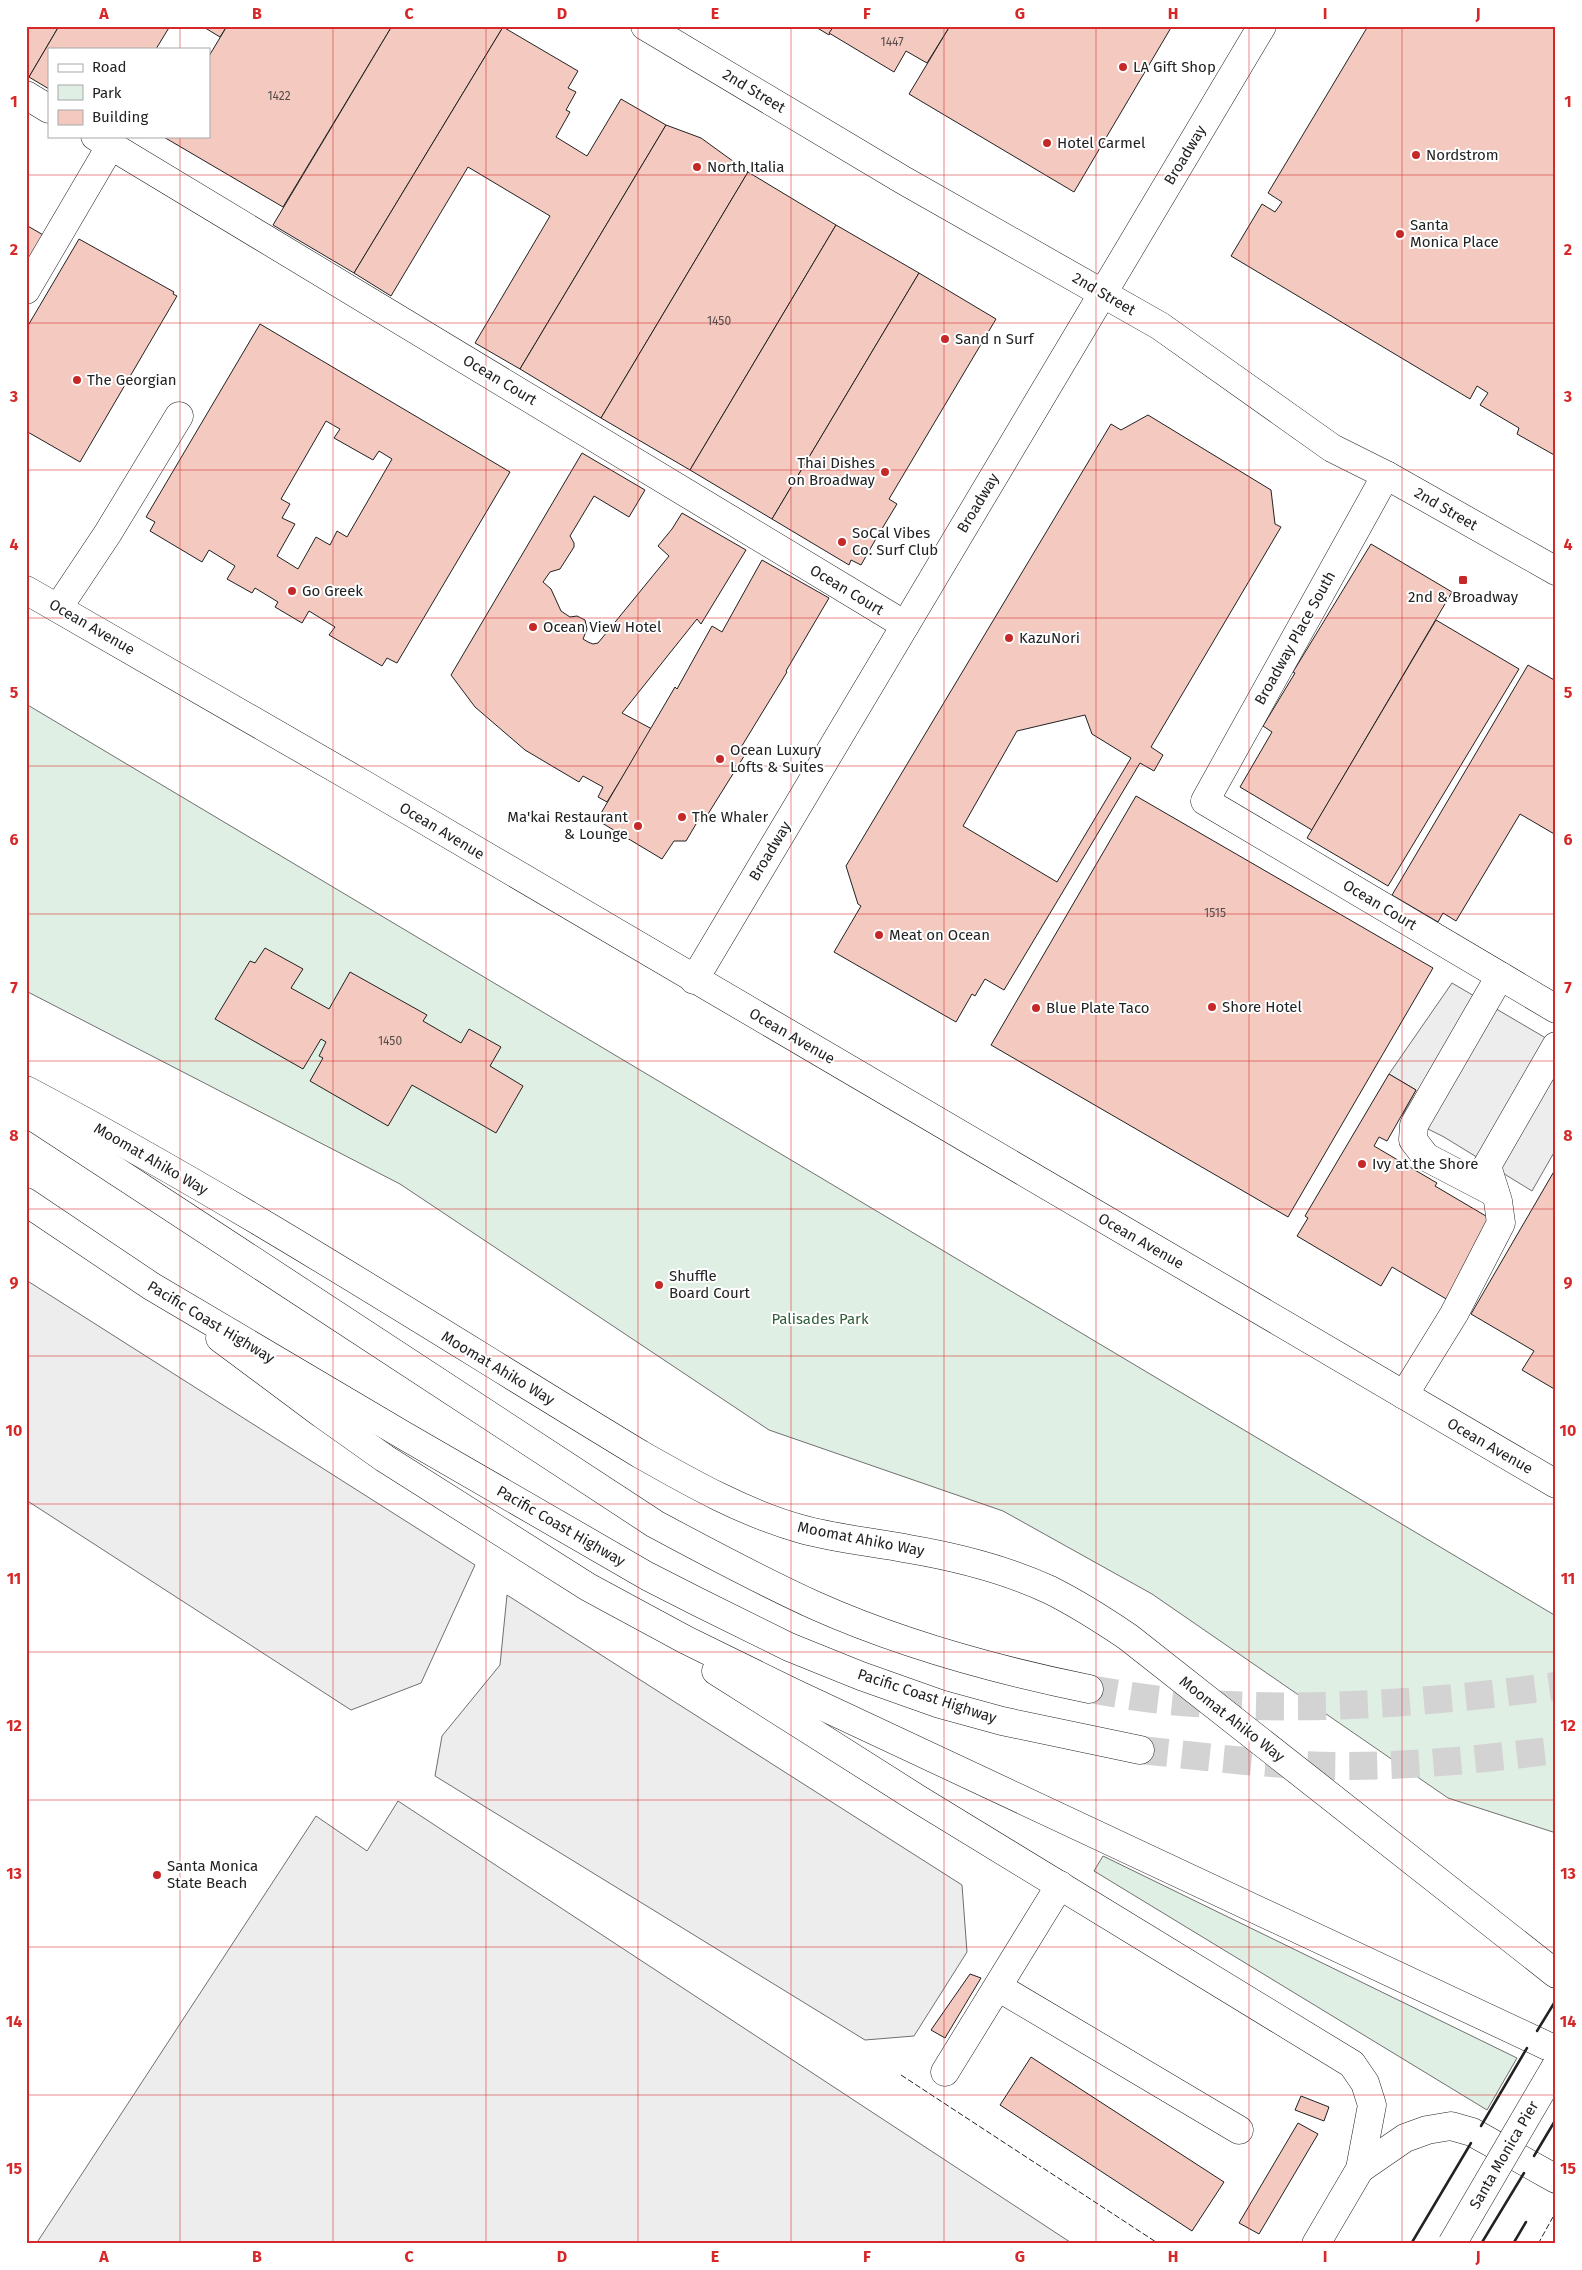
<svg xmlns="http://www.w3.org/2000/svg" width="1582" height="2270" font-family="'Fira Sans',sans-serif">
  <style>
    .green { fill: #e0efe3; stroke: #6f6f6f }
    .parking { fill: #ededed; stroke: #6f6f6f }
    .building { fill: #f3c9c0; stroke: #222; fill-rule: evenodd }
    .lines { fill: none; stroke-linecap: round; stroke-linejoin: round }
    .highway-tunnel { stroke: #d3d3d3; stroke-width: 28; stroke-dasharray: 28 14; stroke-linecap: butt }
    .minor-casing { stroke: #222; stroke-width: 29 }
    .major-casing { stroke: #222; stroke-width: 29 }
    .highway-casing { stroke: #222; stroke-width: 29 }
    .minor { stroke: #fff; stroke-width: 28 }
    .major { stroke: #fff; stroke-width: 28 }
    .highway { stroke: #fff; stroke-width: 28 }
    .minor-bridge-casing { stroke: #222; stroke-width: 29; stroke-linecap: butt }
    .minor-bridge { stroke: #fff; stroke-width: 28 }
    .fence { stroke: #222; stroke-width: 1; stroke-dasharray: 6 2.5; stroke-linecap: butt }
    .wall { stroke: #222; stroke-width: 2.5 }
    .grid { fill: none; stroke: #d62828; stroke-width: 1; stroke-opacity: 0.55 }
    .poi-dot { fill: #c62828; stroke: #fff; stroke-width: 2 }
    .labels { text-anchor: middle; stroke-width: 4; stroke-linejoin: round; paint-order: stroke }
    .number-label { font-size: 12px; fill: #564c4a }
    .poi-label { font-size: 15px; fill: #222; stroke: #fff; text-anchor: start }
    .street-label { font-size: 15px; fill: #222; stroke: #fff }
    .park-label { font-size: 15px; fill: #2f5e38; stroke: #fff }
    .neatline { fill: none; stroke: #d62828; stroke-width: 2 }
    .grid-label { font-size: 16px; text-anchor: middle; font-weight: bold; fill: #d62828 }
  </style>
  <rect width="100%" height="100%" fill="#fff"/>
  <!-- green -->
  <g class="green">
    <polygon points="26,704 1556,1616 1556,1833 1448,1798 1152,1594 1003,1511 769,1430 400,1184 26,991"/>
    <polygon points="1103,1856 1517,2058 1487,2110 1094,1871"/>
  </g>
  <!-- parking -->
  <g class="parking">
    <polygon points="1452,983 1556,1044 1556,1149 1532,1191 1444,1137 1402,1116 1416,1090 1389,1074"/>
    <polygon points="26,1280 475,1565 421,1683 351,1710 26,1500"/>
    <polygon points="507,1595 962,1885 967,1952 914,2036 865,2040 435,1776 442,1736 500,1665"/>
    <polygon points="398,1801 1073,2244 36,2244 316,1816 367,1851"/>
  </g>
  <!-- building -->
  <g class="building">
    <polygon points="26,26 59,26 29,77 26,75"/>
    <polygon points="59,26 170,26 156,49 49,49 49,89 29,77"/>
    <polygon points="202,26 227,26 220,37"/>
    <polygon points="227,26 392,26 283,207 162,136 209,136 209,56"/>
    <polygon points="392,26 503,27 354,273 273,225"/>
    <polygon points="814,26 834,26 829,35"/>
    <polygon points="834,26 950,26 927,63 906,51 894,72 829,33"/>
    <polygon points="950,26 1172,26 1074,192 909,94"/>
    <polygon points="1368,26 1556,26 1556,456 1517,434 1519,428 1480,405 1488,393 1477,386 1470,399 1231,256 1262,204 1275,212 1282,202 1268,193"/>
    <polygon points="503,27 578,71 568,88 576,92 566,110 570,112 556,137 587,156 621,99 666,125 520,369 475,343 550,216 468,167 391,296 354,273"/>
    <polygon points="666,125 701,138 748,172 601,418 520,369"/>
    <polygon points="748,172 836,225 690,470 601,418"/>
    <polygon points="26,225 45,236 26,267"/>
    <polygon points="836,225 919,273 772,519 690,470"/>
    <polygon points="79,239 174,292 173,294 177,296 80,462 26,431 26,329"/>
    <polygon points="919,273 996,319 889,499 897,504 880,532 871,527 868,532 877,537 861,565 851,560 849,565 772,519"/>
    <path d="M260,324L510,472L397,663L387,658L382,666L329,635L335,627L309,611L302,623L275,607L278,602L255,588L252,593L227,579L235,566L209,550L202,562L150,531L155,522L146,517ZM326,421L340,429L334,438L373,460L379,451L392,459L347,537L337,531L330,545L316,537L298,569L277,556L295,524L282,518L290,504L281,499Z"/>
    <path d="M1148,415L1271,490L1275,524L1281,527L1151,747L1163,755L1154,771L1140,763L1004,990L985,979L975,996L972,994L956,1022L834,952L861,906L858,904L846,866L1111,424L1121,430ZM1085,715L1092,734L1131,758L1057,882L963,826L1017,731Z"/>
    <polygon points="582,453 645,490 629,517 594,496 570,536 574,543 574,547 560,569 550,572 543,582 551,589 561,611 570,617 577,616 585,620 587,629 583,639 588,642 593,644 598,643 669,556 658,546 672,529 682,513 746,550 701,624 697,619 622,713 652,729 607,802 598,797 603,787 583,776 579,782 525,750 475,707 451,675"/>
    <polygon points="1371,544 1452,592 1312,830 1240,787 1272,732 1263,726 1295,673 1293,672"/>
    <polygon points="762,560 829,598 786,671 787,672 740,749 746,753 703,822 699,819 686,841 674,841 662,859 597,820 675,687 677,689 712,626 722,632"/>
    <polygon points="1436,620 1519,669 1388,886 1307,838"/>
    <polygon points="1528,665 1556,681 1556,835 1520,814 1456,921 1443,913 1438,922 1392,895"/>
    <polygon points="1136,796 1433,968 1288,1217 991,1045"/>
    <polygon points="265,948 303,969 291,988 329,1009 350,972 427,1015 423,1021 461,1043 469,1029 501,1047 490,1066 523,1086 496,1133 412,1085 388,1126 310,1081 323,1058 319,1056 326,1042 321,1039 303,1069 215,1019 250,961 255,963"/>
    <polygon points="1389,1074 1416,1090 1387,1141 1379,1137 1374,1146 1437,1183 1435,1186 1491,1219 1448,1300 1392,1267 1381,1286 1297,1236 1308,1218 1305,1216"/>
    <polygon points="1556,1168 1556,1390 1522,1370 1534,1351 1471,1314"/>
    <polygon points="970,1974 981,1978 945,2038 931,2030"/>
    <polygon points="1031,2057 1224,2182 1192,2231 1000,2105"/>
    <polygon points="1301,2096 1329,2107 1324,2121 1295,2110"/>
    <polygon points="1298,2123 1318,2134 1259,2234 1239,2223"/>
  </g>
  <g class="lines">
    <!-- highway-tunnel -->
    <g class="highway-tunnel">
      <path d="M1089,1689C1124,1695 1159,1701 1195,1703C1315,1712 1437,1702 1556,1686"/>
      <path d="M1140,1750C1208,1757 1276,1766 1344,1766C1415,1766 1485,1759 1556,1750"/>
    </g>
    <!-- minor casing -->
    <g class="minor-casing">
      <g id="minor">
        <polyline points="645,26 903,180 1160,326 1332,448 1386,475 1556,571"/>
        <polyline points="26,95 49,109"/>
        <polyline points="95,136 905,625"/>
        <polyline points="26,290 111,145"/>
        <polyline points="1386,475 1205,801 1556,1009"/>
        <polyline points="58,608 108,533 179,416"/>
        <polyline points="694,980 1262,26"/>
        <path d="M26,1090C237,1201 437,1331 640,1454C691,1483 744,1513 801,1529C837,1539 873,1542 909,1549C956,1557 1007,1570 1050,1590C1078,1604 1103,1620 1128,1637L1556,1974"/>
        <polyline points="1495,1193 1426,1157 1413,1140 1414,1125 1500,976"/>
        <polyline points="220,1338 322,1414 384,1458 588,1587 686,1640 792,1692 1556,2050"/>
        <polyline points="1404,1395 1454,1314 1501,1223 1498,1201 1487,1166 1556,1046"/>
        <polyline points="716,1671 918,1799 1352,2064 1365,2083 1372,2105 1360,2169 1316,2244"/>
        <polyline points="998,1987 1239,2130"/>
        <polyline points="945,2072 1060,1885"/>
        <polyline points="1360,2169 1405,2138 1427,2130 1451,2126 1472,2132 1556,2179"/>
      </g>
    </g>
    <!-- major casing -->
    <g class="major-casing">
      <polyline id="major" points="26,590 363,784 1556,1484"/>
    </g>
    <!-- highway casing -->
    <g class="highway-casing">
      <g id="highway">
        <path d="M26,1112L655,1524C707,1552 759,1580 814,1605C901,1644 996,1670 1089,1689"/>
        <polyline points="26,1202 151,1286 403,1435 647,1576 698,1602 789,1647 861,1676 940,1704 1002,1721 1140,1750"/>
      </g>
    </g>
    <!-- minor -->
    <use href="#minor" class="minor"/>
    <!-- major -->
    <use href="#major" class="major"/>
    <!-- highway -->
    <use href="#highway" class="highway"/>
    <!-- minor-bridge casing -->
    <g class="minor-bridge-casing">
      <polyline id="minor-bridge" points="1452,2244 1556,2066"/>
    </g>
    <!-- minor-bridge -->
    <use href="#minor-bridge" class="minor-bridge"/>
    <!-- fence -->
    <g class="fence">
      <polyline points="901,2075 1159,2244"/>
      <polyline points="1538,2244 1553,2217 1556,2219"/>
    </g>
    <!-- wall -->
    <g class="wall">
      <polyline points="1537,2031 1556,2000"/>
      <polyline points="1481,2126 1527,2048"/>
      <polyline points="1534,2156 1556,2119"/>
      <polyline points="1411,2244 1471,2143"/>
      <polyline points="1481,2244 1524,2173"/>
      <polyline points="1513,2244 1526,2222"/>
    </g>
  </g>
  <!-- grid -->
  <path class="grid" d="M180,26V49M333,26V2244M486,26V2244M638,26V2244M791,26V2244M944,26V2244M1096,26V2244M1249,26V2244M1402,26V2244M180,136V2244M26,175H1556M26,323H1556M26,470H1556M26,618H1556M26,766H1556M26,914H1556M26,1061H1556M26,1209H1556M26,1356H1556M26,1504H1556M26,1652H1556M26,1800H1556M26,1947H1556M26,2095H1556"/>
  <!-- markers -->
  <g class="poi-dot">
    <circle cx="1123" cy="67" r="5"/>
    <circle cx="1047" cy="143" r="5"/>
    <circle cx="1416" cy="155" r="5"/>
    <circle cx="697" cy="167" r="5"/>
    <circle cx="1400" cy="234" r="5"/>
    <circle cx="945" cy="339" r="5"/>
    <circle cx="77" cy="380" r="5"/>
    <circle cx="885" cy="472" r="5"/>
    <circle cx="842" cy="542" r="5"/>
    <rect x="1458" y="575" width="10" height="10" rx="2.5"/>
    <circle cx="292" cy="591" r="5"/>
    <circle cx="533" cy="627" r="5"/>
    <circle cx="1009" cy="638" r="5"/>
    <circle cx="720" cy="759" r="5"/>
    <circle cx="682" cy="817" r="5"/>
    <circle cx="638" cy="826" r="5"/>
    <circle cx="879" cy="935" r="5"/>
    <circle cx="1212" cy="1007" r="5"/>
    <circle cx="1036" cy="1008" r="5"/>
    <circle cx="1362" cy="1164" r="5"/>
    <circle cx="659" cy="1285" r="5"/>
    <circle cx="157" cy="1875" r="5"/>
  </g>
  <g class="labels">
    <!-- number labels -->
    <g class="number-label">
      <text x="892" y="46">1447</text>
      <text x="279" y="100">1422</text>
      <text x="719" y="325">1450</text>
      <text x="1215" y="917">1515</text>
      <text x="390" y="1045">1450</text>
    </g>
    <!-- poi labels -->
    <g class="poi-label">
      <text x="1133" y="72">LA Gift Shop</text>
      <text x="1057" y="148">Hotel Carmel</text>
      <text x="1426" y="160">Nordstrom</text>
      <text x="707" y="172">North Italia</text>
      <text x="1410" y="230">Santa<tspan x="1410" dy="17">Monica Place</tspan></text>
      <text x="955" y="344">Sand n Surf</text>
      <text x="87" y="385">The Georgian</text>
      <text x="875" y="468" text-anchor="end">Thai Dishes<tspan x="875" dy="17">on Broadway</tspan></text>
      <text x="852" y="538">SoCal Vibes<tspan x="852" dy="17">Co. Surf Club</tspan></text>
      <text x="302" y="596">Go Greek</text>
      <text x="1463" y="602" text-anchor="middle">2nd &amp; Broadway</text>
      <text x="543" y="632">Ocean View Hotel</text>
      <text x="1019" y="643">KazuNori</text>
      <text x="730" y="755">Ocean Luxury<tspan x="730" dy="17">Lofts &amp; Suites</tspan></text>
      <text x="628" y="822" text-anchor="end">Ma'kai Restaurant<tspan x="628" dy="17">&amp; Lounge</tspan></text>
      <text x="692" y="822">The Whaler</text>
      <text x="889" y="940">Meat on Ocean</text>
      <text x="1222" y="1012">Shore Hotel</text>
      <text x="1046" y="1013">Blue Plate Taco</text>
      <text x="1372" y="1169">Ivy at the Shore</text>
      <text x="669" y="1281">Shuffle<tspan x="669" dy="17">Board Court</tspan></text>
      <text x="167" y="1871">Santa Monica<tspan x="167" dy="17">State Beach</tspan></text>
    </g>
    <!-- street labels -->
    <g class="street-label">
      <text transform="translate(754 91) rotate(31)" y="5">2nd Street</text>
      <text transform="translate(1185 155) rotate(-59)" y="5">Broadway</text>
      <text transform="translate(1104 294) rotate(30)" y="5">2nd Street</text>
      <text transform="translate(500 380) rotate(31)" y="5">Ocean Court</text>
      <text transform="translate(978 503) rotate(-59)" y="5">Broadway</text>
      <text transform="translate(1446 509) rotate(30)" y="5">2nd Street</text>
      <text transform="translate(847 590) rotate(31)" y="5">Ocean Court</text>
      <text transform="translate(92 627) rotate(30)" y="5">Ocean Avenue</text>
      <text transform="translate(1295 638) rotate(-61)" y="5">Broadway Place South</text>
      <text transform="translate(442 831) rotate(31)" y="5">Ocean Avenue</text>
      <text transform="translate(770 851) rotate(-59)" y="5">Broadway</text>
      <text transform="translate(1380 905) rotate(31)" y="5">Ocean Court</text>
      <text transform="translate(792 1036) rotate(30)" y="5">Ocean Avenue</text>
      <text transform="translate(151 1159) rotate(30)" y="5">Moomat Ahiko Way</text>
      <text transform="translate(1141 1241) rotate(30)" y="5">Ocean Avenue</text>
      <text transform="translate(211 1322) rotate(31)" y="5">Pacific Coast Highway</text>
      <text transform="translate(498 1368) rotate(31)" y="5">Moomat Ahiko Way</text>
      <text transform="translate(1490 1446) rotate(30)" y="5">Ocean Avenue</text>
      <text transform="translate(561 1526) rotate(30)" y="5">Pacific Coast Highway</text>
      <text transform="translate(861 1539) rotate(11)" y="5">Moomat Ahiko Way</text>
      <text transform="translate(927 1696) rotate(18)" y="5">Pacific Coast Highway</text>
      <text transform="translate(1232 1719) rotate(38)" y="5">Moomat Ahiko Way</text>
      <text transform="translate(1504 2155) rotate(-60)" y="5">Santa Monica Pier</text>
    </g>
    <!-- park labels -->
    <g class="park-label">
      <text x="820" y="1324">Palisades Park</text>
    </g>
  </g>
  <!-- border -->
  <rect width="1582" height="2270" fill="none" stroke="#ffffff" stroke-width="55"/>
  <!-- legend -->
  <rect x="48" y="48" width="162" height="90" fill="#ffffff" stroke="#a7a7a7"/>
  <rect x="58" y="64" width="25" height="8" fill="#ffffff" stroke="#a7a7a7"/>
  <text x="92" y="72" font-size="15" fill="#222222">Road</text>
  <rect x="58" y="85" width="25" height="15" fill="#e0efe3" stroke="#a7a7a7"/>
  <text x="92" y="98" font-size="15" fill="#222222">Park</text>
  <rect x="58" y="110" width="25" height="15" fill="#f3c9c0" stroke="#a7a7a7"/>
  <text x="92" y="122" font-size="15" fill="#222222">Building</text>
  <rect x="28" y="28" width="1526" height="2214" class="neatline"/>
  <g class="grid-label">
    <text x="104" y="19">A</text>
    <text x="257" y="19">B</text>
    <text x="409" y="19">C</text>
    <text x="562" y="19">D</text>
    <text x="715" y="19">E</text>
    <text x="867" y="19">F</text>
    <text x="1020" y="19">G</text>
    <text x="1173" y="19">H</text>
    <text x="1325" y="19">I</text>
    <text x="1478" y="19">J</text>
    <text x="14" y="107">1</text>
    <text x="1568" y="107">1</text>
    <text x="14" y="255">2</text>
    <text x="1568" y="255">2</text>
    <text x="14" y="402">3</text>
    <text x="1568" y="402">3</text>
    <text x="14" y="550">4</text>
    <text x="1568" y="550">4</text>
    <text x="14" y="698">5</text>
    <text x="1568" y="698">5</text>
    <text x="14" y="845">6</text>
    <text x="1568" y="845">6</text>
    <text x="14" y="993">7</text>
    <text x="1568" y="993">7</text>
    <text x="14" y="1141">8</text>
    <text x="1568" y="1141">8</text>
    <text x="14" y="1288">9</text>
    <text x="1568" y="1288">9</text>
    <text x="14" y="1436">10</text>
    <text x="1568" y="1436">10</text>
    <text x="14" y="1584">11</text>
    <text x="1568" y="1584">11</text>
    <text x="14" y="1731">12</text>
    <text x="1568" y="1731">12</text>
    <text x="14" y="1879">13</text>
    <text x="1568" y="1879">13</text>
    <text x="14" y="2027">14</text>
    <text x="1568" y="2027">14</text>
    <text x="14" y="2174">15</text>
    <text x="1568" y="2174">15</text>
    <text x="104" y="2262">A</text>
    <text x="257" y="2262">B</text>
    <text x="409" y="2262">C</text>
    <text x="562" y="2262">D</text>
    <text x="715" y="2262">E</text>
    <text x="867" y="2262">F</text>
    <text x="1020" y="2262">G</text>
    <text x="1173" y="2262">H</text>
    <text x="1325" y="2262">I</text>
    <text x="1478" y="2262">J</text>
  </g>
</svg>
